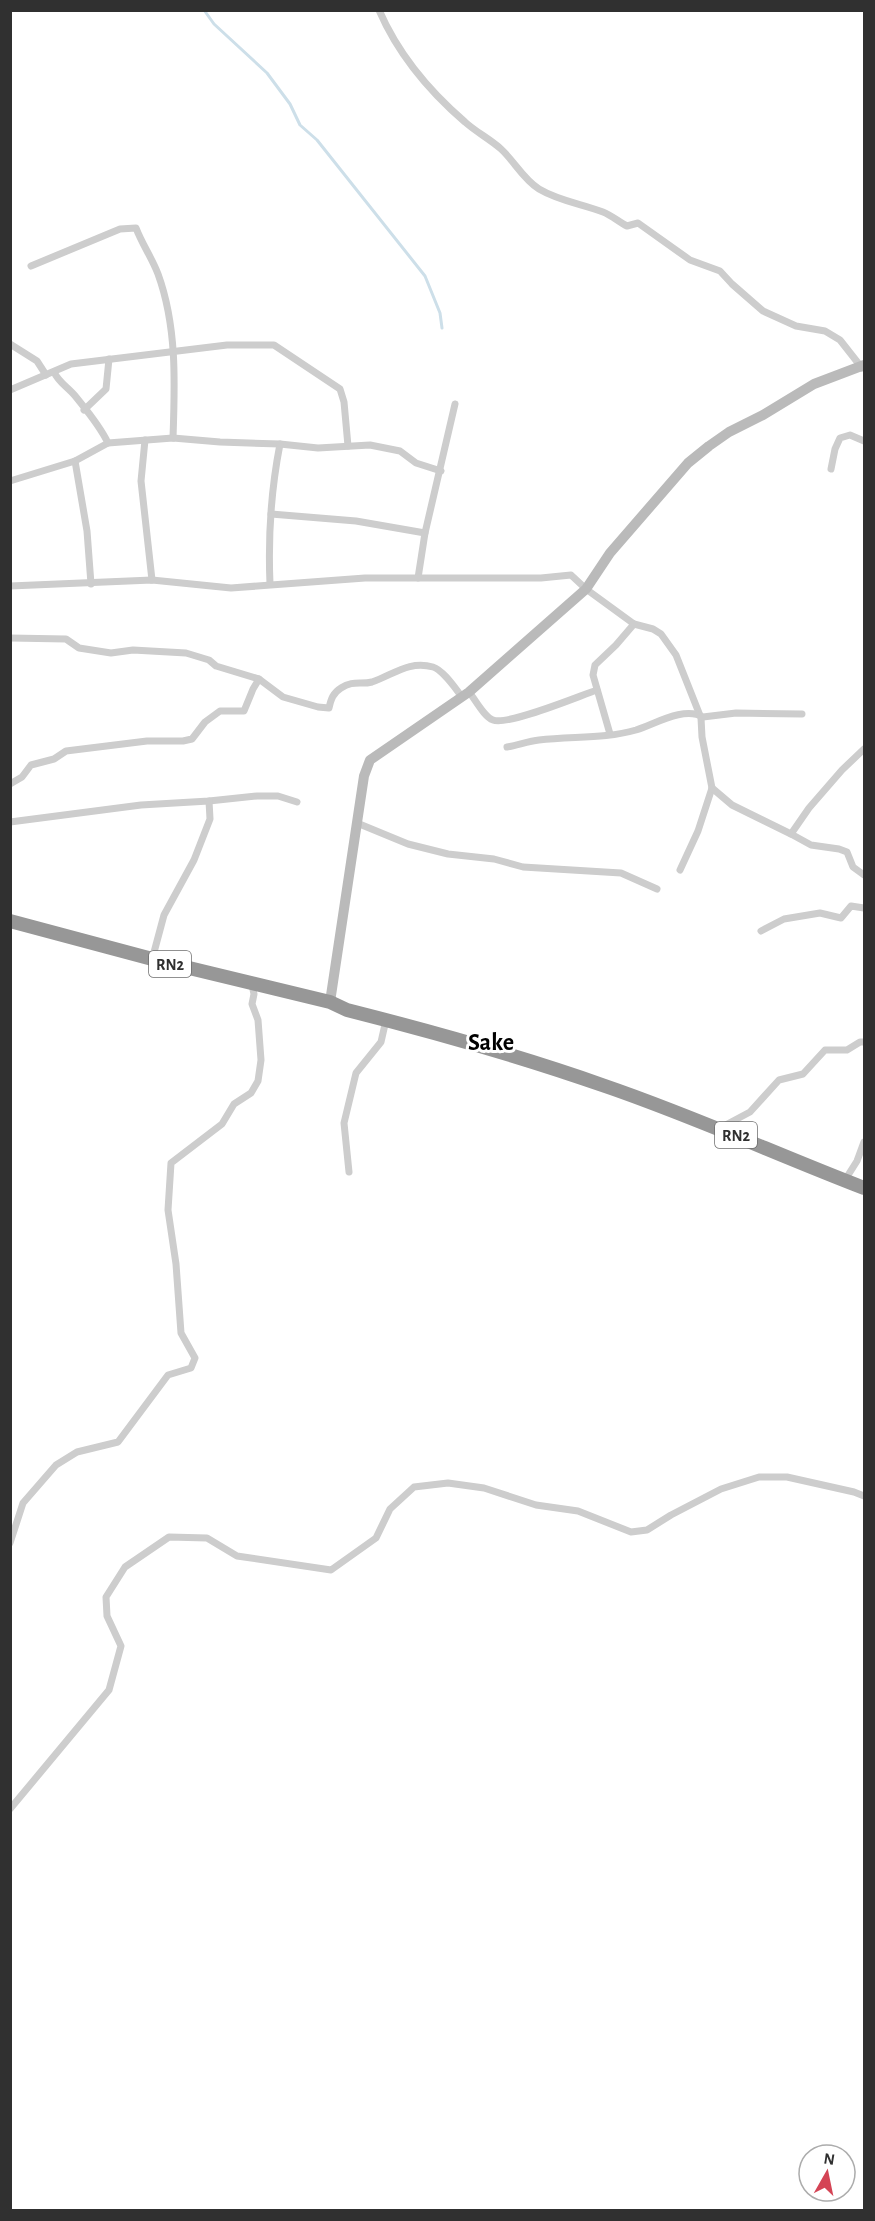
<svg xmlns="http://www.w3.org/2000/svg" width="875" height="2221" font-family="'Alegreya Sans',sans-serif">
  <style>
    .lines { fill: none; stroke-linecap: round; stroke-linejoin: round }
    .stream { stroke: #cddfe9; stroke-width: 3 }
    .street { stroke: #cdcdcd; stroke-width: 7 }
    .secondary { stroke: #bababa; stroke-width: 10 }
    .highway { stroke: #979797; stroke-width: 14 }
    .labels { text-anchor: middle; stroke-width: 6; stroke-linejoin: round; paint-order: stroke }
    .shield { fill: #fff; stroke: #6e6e6e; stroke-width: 1.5 }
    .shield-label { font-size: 16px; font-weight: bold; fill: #303030 }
    .district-label { font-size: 24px; font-weight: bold; fill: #000; stroke: #fff }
  </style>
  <rect width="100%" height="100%" fill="#fff"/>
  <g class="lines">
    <!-- stream -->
    <polyline class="stream" points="204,10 214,24 267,73 290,104 300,125 317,140 425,276 440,313 442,328"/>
    <!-- street -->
    <g class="street">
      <path d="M379,10C398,54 429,91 465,122C476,132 490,139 501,149C515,162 523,179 539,189C559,201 582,204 603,212C611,215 619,222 627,226L638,223L690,260L720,271L732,284L763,311L796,326L825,331L840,340L862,368"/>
      <path d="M31,266L120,229L136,228C142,244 152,258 158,274C177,326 175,383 173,438"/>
      <polyline points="10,344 37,361 46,375"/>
      <path d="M54,372C59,383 68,387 76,397C88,412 100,426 108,443"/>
      <polyline points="10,390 71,364 227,345 274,345 340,389 344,402 348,446"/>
      <polyline points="84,410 106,389 109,359"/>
      <polyline points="145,440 141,481 152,580"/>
      <polyline points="75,461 87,531 91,584"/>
      <polyline points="831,469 835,449 840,438 850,435 864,441"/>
      <polyline points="10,481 75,461 108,443 173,438 220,442 280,444 318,448 370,445 400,451 416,463 441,471"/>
      <polyline points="271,514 356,521 425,533"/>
      <polyline points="418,578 425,533 455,404"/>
      <path d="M270,584C268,537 271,490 280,444"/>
      <polyline points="10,586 152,580 231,588 365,578 541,578 571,575 586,589 634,624 653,629 661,634 676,655 701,718 702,737 712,788 698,831 680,870"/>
      <path d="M10,638L66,639L79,648L111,653L133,650L186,653L209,660L216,666L259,679L283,697L318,707L329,708C331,699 333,693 341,688C353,680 361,685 372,682C393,675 409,660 433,667C443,670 455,688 462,697"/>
      <path d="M469,692C475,699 484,717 493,720C508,726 579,696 597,690"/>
      <polyline points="610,734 593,675 595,665 616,645 634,624"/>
      <path d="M507,747C518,745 529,741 539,740C572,736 605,739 636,730C655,724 684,706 703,717L736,713L802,714"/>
      <polyline points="10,784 22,777 31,765 54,759 66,751 147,741 183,741 192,739 205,722 220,711 244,711 253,689 259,679"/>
      <polyline points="712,788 732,805 791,834 809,808 842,770 864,749"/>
      <polyline points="10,822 141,805 209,801 257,796 278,796 297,802"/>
      <polyline points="357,823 408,844 448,854 494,859 523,867 621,873 657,889"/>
      <polyline points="791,834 811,845 839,849 847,852 853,867 864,875"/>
      <polyline points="761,931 784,919 820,913 841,918 851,906 864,908"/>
      <polyline points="155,960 153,956 164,915 194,860 210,819 209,801"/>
      <polyline points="720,1128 750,1112 779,1080 803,1074 825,1050 847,1050 860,1042 864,1042"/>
      <polyline points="349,1172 344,1123 356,1073 381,1042 386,1020"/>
      <polyline points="845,1180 857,1161 864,1142"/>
      <polyline points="10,1543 23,1503 56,1465 77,1452 118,1442 168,1375 191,1368 195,1358 181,1333 176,1264 168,1210 171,1163 222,1124 234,1104 251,1093 258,1081 261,1060 258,1020 252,1004 254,994 252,985"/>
      <polyline points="10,1809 109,1690 121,1646 107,1616 106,1597 125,1567 169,1537 207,1538 237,1556 331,1570 376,1538 390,1509 414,1487 448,1483 484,1488 536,1505 578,1511 631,1532 647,1530 671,1515 721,1489 759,1477 787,1477 854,1492 864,1496"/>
    </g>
    <!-- secondary -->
    <polyline class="secondary" points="330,1002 364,776 370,760 469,692 586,589 610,553 688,463 709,446 729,432 763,415 814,384 864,365"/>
    <!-- highway -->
    <path class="highway" d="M10,921L156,960L330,1002L347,1010C434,1032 520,1056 605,1086C693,1116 778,1155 864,1188"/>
  </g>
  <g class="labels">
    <!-- shield labels -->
    <g class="shield">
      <rect x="149" y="951" width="42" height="26" rx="4.5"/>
      <rect x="715" y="1122" width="42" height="26" rx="4.5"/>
    </g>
    <g class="shield-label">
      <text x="170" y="970">RN2</text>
      <text x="736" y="1141">RN2</text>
    </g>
    <!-- district labels -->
    <g class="district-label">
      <text x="491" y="1050">Sake</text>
    </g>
  </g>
  <!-- border -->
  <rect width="875" height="2221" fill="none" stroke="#303030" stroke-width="24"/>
  <!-- north arrow -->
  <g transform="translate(827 2173) rotate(9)"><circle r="28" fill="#ffffff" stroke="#acacac" stroke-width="1.5"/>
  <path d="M0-4.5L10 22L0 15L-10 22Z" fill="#d44455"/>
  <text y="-9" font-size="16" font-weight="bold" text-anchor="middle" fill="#303030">N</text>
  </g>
</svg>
